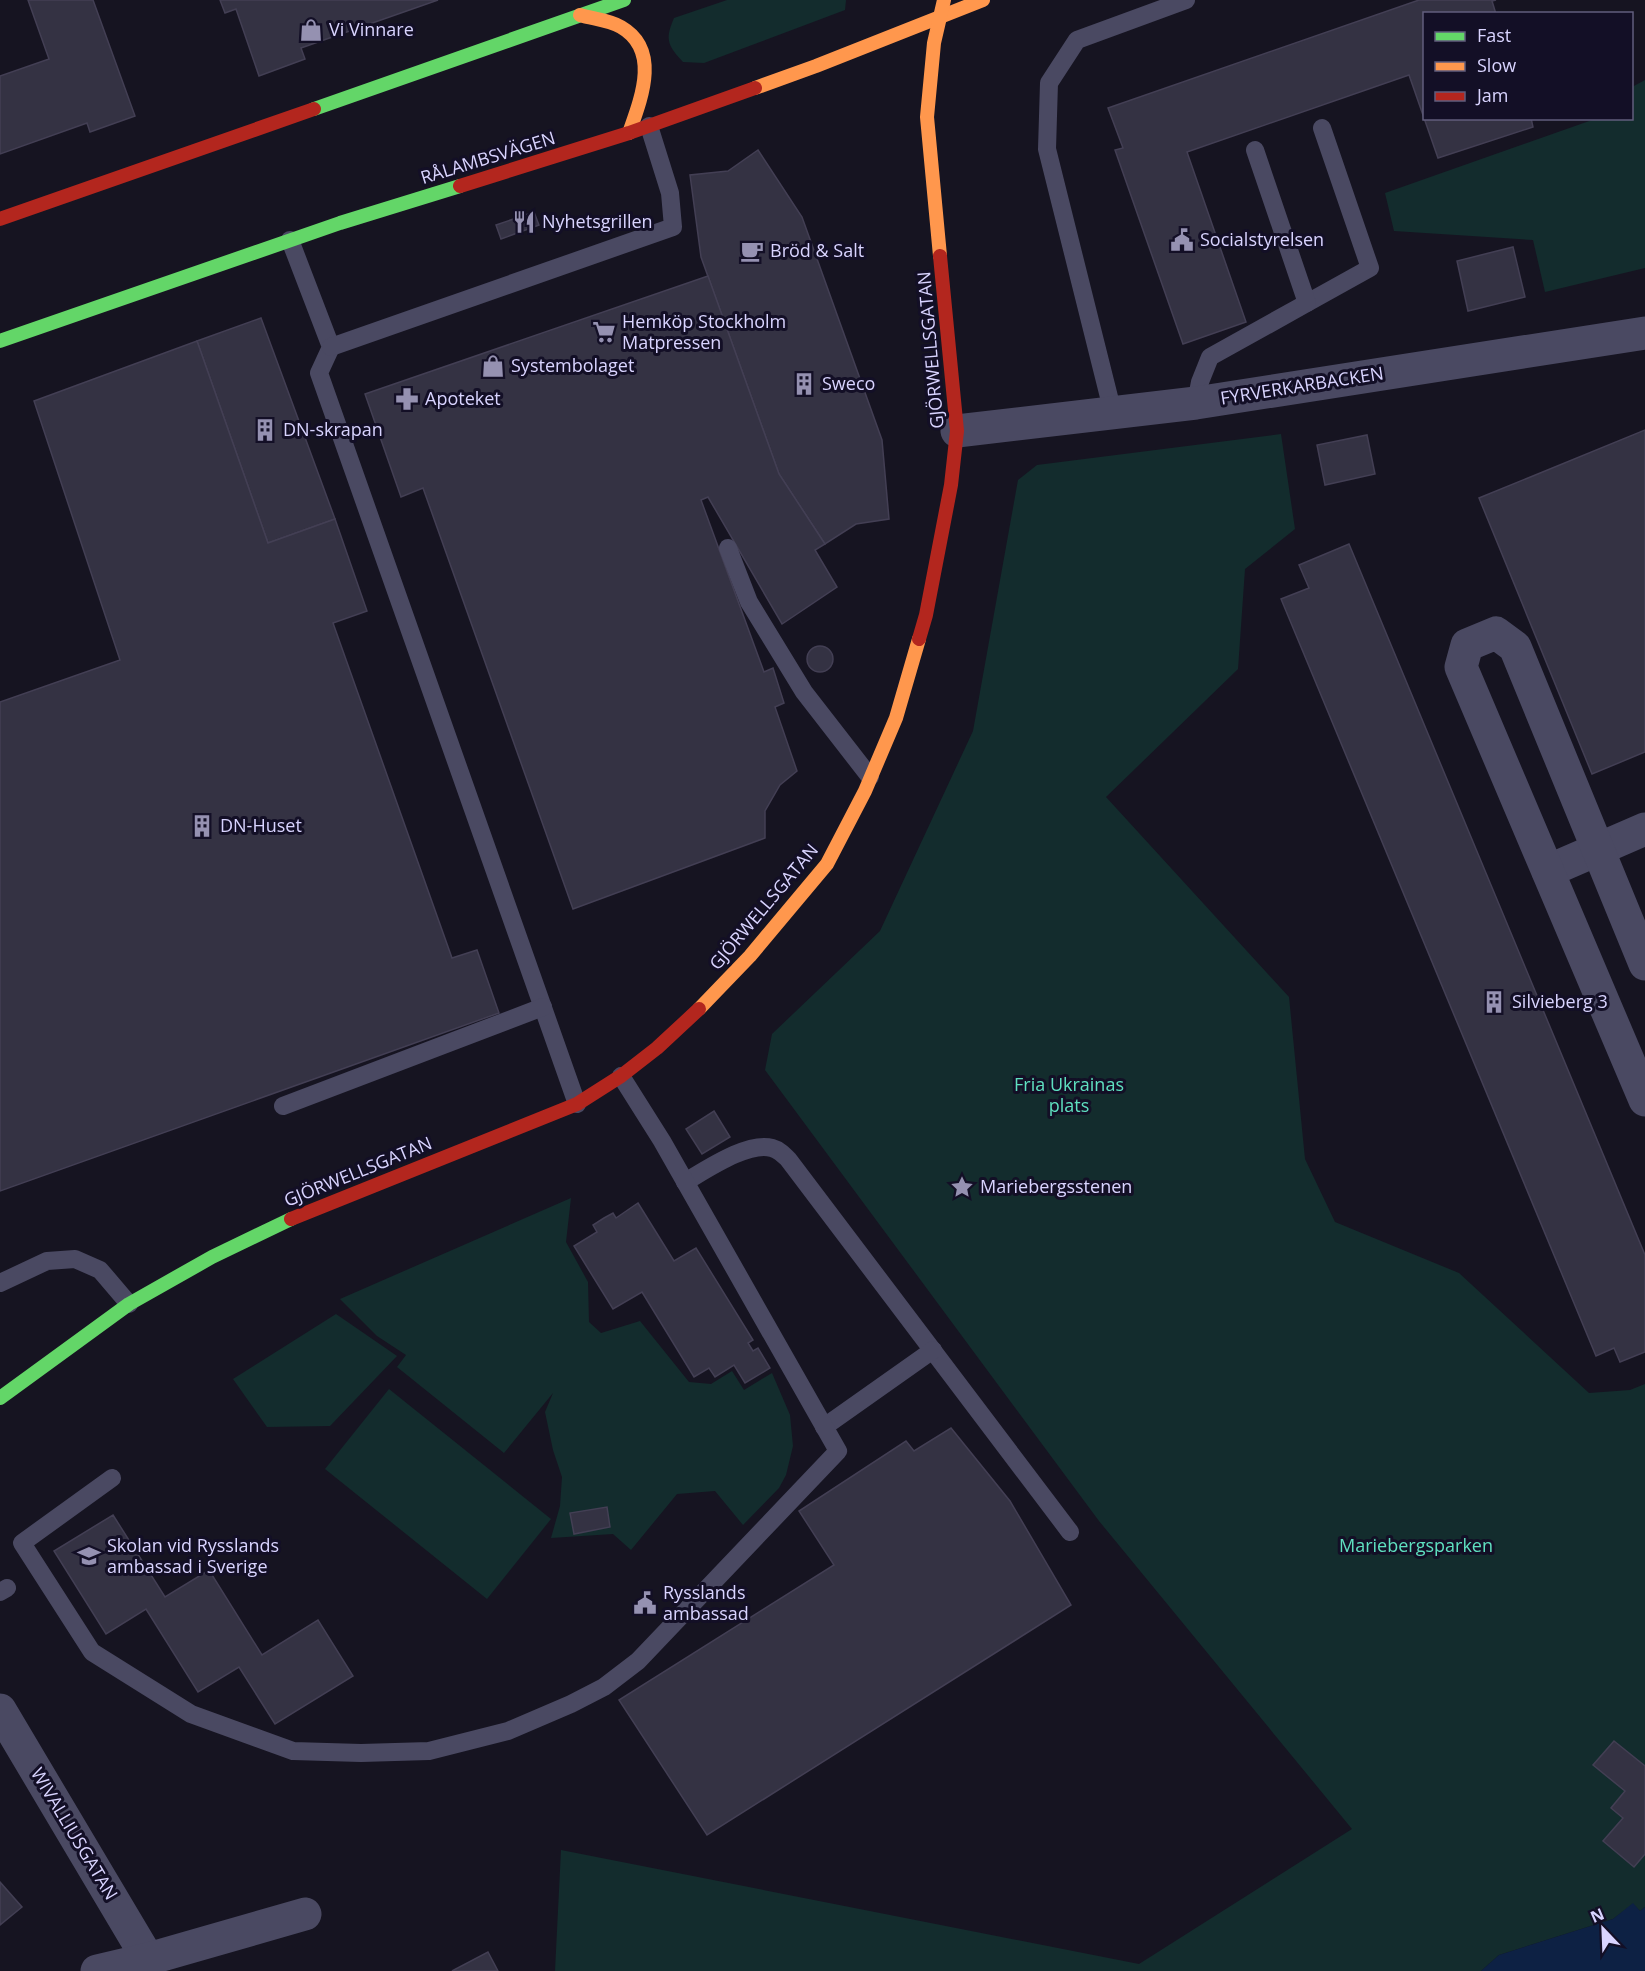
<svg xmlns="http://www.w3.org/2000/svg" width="1645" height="1971" font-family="'Open Sans',sans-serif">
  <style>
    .green { fill: #132c2d }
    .water { fill: #0d2144 }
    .building { fill: #343243; stroke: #433f54; stroke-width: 1.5 }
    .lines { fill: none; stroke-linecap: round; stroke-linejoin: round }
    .lane { stroke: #4a4962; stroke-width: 18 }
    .street { stroke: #4a4962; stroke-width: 33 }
    .fast { stroke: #63d668; stroke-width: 14 }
    .slow { stroke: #ff974d; stroke-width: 14 }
    .jam { stroke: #b3261e; stroke-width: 14 }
    .labels { text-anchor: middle; stroke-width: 6; stroke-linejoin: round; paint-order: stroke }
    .poi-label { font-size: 18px; fill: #d9d4ff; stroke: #130f26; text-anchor: start }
    .street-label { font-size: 18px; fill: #d9d4ff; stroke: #130f26 }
    .park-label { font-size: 18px; fill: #5fe0c0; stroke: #130f26 }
  </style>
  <rect width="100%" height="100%" fill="#161421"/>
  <!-- green -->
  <g class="green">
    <path d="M727,0H846L845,10L704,63L683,62C667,45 665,39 674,18Z"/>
    <polygon points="1645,80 1645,268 1545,292 1533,240 1394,231 1385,193 1595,119 1632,118 1632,87"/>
    <polygon points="1281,434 1295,529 1245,569 1238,669 1106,797 1289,997 1305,1159 1335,1222 1459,1273 1589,1393 1630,1390 1645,1384 1645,1907 1640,1911 1633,1904 1613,1919 1499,1955 1481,1971 555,1971 561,1850 1139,1964 1352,1829 1099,1521 765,1070 772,1034 880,931 973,731 1018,480 1037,465"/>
    <polygon points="571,1198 566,1242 588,1282 589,1322 601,1333 640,1321 689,1382 711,1384 732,1371 744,1390 772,1373 790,1415 793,1446 786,1475 779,1488 743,1525 715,1491 677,1494 631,1550 613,1534 551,1538 560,1506 562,1477 553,1450 545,1412 553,1393 504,1453 397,1367 406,1355 377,1336 340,1299"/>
    <polygon points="336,1314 397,1356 330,1426 267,1427 233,1379"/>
    <polygon points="389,1389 551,1519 487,1599 325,1469"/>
  </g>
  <!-- water -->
  <polygon class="water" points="1633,1903 1640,1911 1645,1907 1645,1971 1481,1971 1499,1955 1613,1919"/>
  <!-- building -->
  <g class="building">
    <polygon points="28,0 93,0 135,116 90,132 87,123 0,154 0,76 49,59"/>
    <polygon points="220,0 438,0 301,48 305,59 259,76 236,9 225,13"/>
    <polygon points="1419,0 1496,0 1492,1 1496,14 1424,14 1424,118 1531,118 1533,127 1438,158 1409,75 1187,152 1246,322 1183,344 1115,150 1123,148 1108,108"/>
    <polygon points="758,150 802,217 882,440 889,519 856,524 825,544 779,474 701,257 690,175 728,171"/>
    <polygon points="534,212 539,225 501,239 496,225"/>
    <polygon points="1513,247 1525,297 1468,311 1457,261"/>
    <polygon points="708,276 779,474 825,544 815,550 837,587 782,624 708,497 701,500 764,672 773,668 784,703 775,707 797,771 780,785 765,811 765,838 573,909 423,488 401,497 365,394"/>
    <polygon points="261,318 335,519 268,543 197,341"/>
    <polygon points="197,341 268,543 335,519 367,611 333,623 452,958 477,950 499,1013 0,1191 0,702 120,660 34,401"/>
    <polygon points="1645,430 1645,752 1592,774 1479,498"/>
    <polygon points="1367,435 1375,474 1325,485 1317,445"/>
    <polygon points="1349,544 1645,1255 1645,1352 1620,1362 1614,1348 1596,1356 1281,599 1309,588 1299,565"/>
    <circle cx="820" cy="659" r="13"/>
    <polygon points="714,1111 730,1137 702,1154 686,1129"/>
    <polygon points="638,1203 674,1261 696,1248 753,1340 748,1343 753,1351 758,1348 770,1368 745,1383 734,1365 715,1377 709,1368 694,1377 642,1292 613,1309 574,1246 597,1232 593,1225 604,1218 613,1213 616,1218"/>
    <polygon points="951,1428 1010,1501 1071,1605 707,1835 619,1700 834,1565 799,1511 906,1441 914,1451"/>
    <polygon points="607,1507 610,1527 574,1534 570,1513"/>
    <polygon points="113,1515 165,1597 209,1570 262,1655 318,1620 353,1676 275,1724 239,1667 198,1692 146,1609 106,1634 54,1551"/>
    <polygon points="1614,1741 1645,1766 1645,1854 1634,1867 1603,1841 1623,1818 1611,1808 1625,1791 1593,1765"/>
    <polygon points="0,1882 22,1907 0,1925"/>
    <polygon points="488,1952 498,1971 452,1971"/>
  </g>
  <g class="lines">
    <!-- lane -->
    <g class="lane">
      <polyline points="290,240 331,347 319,373 577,1104"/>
      <polyline points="1307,303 1370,268 1322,128"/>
      <polyline points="331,347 673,227 670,193 649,126"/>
      <polyline points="1196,403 1200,382 1210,357 1307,303 1255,150"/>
      <polyline points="1113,413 1047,149 1049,83 1077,40 1186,0"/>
      <polyline points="728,548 749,602 804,692 870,777"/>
      <polyline points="283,1106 543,1007"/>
      <path d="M685,1182C706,1170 748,1141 772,1148C779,1150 783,1154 788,1159L1070,1532"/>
      <polyline points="0,1283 47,1261 75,1259 100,1270 129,1304"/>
      <polyline points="824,1427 933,1350"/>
      <polyline points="112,1478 22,1543 92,1652 191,1714 293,1751 361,1753 429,1751 508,1731 571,1704 604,1687 638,1661 838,1451 662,1141 621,1076"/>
      <polyline points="0,1592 7,1588"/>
    </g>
    <!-- street -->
    <g class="street">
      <polyline points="957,431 1196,403 1645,333"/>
      <polyline points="1548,871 1645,829"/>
      <polyline points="1645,964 1515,647 1496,633 1467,645 1461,667 1645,1100"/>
      <polyline points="0,1710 148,1959"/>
      <polyline points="97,1971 148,1959 305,1914"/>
    </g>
    <!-- fast -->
    <g class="fast">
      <polyline points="314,109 624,0"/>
      <polyline points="0,341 340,223 460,186"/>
      <polyline points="0,1398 129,1304 212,1257 291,1219"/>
    </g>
    <!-- slow -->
    <g class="slow">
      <path d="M580,15C593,19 609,20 621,27C661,50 641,99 629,133"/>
      <polyline points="755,88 816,66 983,0"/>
      <polyline points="940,256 927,117 934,43 944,0"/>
      <polyline points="699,1009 750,956 827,864 865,791 896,718 919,639"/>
    </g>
    <!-- jam -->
    <g class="jam">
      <polyline points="460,186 629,133 755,88"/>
      <polyline points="0,219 314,109"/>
      <polyline points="919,639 926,615 951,485 957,431 940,256"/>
      <polyline points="291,1219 577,1104 621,1076 657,1048 699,1009"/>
    </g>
  </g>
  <!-- icons -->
  <defs>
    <g id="shop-bare" transform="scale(1.8)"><path d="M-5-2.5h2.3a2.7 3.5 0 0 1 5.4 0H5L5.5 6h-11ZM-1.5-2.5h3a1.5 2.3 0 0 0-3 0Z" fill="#9591b1" stroke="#130f26" stroke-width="2.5" paint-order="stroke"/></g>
    <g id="restaurant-bare" transform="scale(1.8)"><path d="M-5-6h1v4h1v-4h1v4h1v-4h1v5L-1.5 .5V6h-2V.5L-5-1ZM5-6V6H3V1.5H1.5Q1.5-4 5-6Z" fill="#9591b1" stroke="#130f26" stroke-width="2.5" paint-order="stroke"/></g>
    <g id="civic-bare" transform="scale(1.8)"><path d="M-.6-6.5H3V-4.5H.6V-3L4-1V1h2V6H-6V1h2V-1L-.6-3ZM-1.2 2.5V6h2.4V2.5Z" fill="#9591b1" stroke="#130f26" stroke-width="2.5" paint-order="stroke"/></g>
    <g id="cafe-bare" transform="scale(1.8)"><path d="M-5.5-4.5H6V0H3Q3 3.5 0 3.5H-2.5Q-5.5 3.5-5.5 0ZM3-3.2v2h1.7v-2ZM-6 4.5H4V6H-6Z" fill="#9591b1" stroke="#130f26" stroke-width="2.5" paint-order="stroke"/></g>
    <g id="supermarket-bare" transform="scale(1.8)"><path d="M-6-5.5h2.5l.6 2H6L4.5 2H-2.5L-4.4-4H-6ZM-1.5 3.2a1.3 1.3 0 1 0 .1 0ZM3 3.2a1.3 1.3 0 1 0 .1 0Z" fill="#9591b1" stroke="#130f26" stroke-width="2.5" paint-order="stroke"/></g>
    <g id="building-bare" transform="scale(1.8)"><path d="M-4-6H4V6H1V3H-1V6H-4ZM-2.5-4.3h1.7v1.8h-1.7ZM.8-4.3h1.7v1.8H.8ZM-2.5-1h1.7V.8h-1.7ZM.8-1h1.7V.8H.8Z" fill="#9591b1" stroke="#130f26" stroke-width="2.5" paint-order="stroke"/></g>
    <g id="pharmacy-bare" transform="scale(1.8)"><path d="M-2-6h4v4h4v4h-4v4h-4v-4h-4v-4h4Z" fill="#9591b1" stroke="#130f26" stroke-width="2.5" paint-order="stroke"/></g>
    <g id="sight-bare" transform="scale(1.8)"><path d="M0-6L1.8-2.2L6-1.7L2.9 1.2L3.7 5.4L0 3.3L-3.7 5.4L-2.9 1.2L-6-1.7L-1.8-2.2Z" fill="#9591b1" stroke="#130f26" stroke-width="2.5" paint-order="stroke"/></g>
    <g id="school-bare" transform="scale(1.8)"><path d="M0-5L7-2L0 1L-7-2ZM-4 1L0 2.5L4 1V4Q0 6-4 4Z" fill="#9591b1" stroke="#130f26" stroke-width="2.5" paint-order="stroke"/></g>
  </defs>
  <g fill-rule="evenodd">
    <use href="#shop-bare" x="311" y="30"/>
    <use href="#restaurant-bare" x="524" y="222"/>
    <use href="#civic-bare" x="1182" y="240"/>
    <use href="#cafe-bare" x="752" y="251"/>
    <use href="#supermarket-bare" x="604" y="332"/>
    <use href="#shop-bare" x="493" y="366"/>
    <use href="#building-bare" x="804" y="384"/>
    <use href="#pharmacy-bare" x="407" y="399"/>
    <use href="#building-bare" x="265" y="430"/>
    <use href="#building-bare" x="202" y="826"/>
    <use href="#building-bare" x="1494" y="1002"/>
    <use href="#sight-bare" x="962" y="1187"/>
    <use href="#school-bare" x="89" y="1556"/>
    <use href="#civic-bare" x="645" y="1603"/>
  </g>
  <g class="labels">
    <!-- poi labels -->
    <g class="poi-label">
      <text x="329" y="36">Vi Vinnare</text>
      <text x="542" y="228">Nyhetsgrillen</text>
      <text x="1200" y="246">Socialstyrelsen</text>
      <text x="770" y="257">Bröd &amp; Salt</text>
      <text x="622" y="328">Hemköp Stockholm<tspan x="622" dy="21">Matpressen</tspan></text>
      <text x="511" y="372">Systembolaget</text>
      <text x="822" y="390">Sweco</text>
      <text x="425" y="405">Apoteket</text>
      <text x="283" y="436">DN-skrapan</text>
      <text x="220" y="832">DN-Huset</text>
      <text x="1512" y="1008">Silvieberg 3</text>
      <text x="980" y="1193">Mariebergsstenen</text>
      <text x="107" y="1552">Skolan vid Rysslands<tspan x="107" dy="21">ambassad i Sverige</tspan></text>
      <text x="663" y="1599">Rysslands<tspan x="663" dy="21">ambassad</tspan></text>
    </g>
    <!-- street labels -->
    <g class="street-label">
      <text transform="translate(488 158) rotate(-17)" y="6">RÅLAMBSVÄGEN</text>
      <text transform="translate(931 350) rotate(-95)" y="6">GJÖRWELLSGATAN</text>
      <text transform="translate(1302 386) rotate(-9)" y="6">FYRVERKARBACKEN</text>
      <text transform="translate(764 907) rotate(-50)" y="6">GJÖRWELLSGATAN</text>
      <text transform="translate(358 1172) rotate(-22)" y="6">GJÖRWELLSGATAN</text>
      <text transform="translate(74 1834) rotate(59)" y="6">WIVALLIUSGATAN</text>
    </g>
    <!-- park labels -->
    <g class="park-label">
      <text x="1069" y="1091">Fria Ukrainas<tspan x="1069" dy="21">plats</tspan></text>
      <text x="1416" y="1552">Mariebergsparken</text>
    </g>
  </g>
  <!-- legend -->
  <rect x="1423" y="12" width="210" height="108" fill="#130f26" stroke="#625e7d" stroke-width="1.5"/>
  <rect x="1435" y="32" width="30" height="9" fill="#63d668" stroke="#625e7d" stroke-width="1.5"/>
  <text x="1477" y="42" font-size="18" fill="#d9d4ff">Fast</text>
  <rect x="1435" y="62" width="30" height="9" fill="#ff974d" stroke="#625e7d" stroke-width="1.5"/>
  <text x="1477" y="72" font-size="18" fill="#d9d4ff">Slow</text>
  <rect x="1435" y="92" width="30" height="9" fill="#b3261e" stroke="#625e7d" stroke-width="1.5"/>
  <text x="1477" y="102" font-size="18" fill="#d9d4ff">Jam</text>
  <!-- north arrow -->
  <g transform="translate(1603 1929) rotate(337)" stroke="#130f26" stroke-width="4.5" paint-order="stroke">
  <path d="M0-4.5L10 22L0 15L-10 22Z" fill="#d9d4ff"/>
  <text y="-9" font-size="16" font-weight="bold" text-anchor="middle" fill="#d9d4ff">N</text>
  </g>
</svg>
